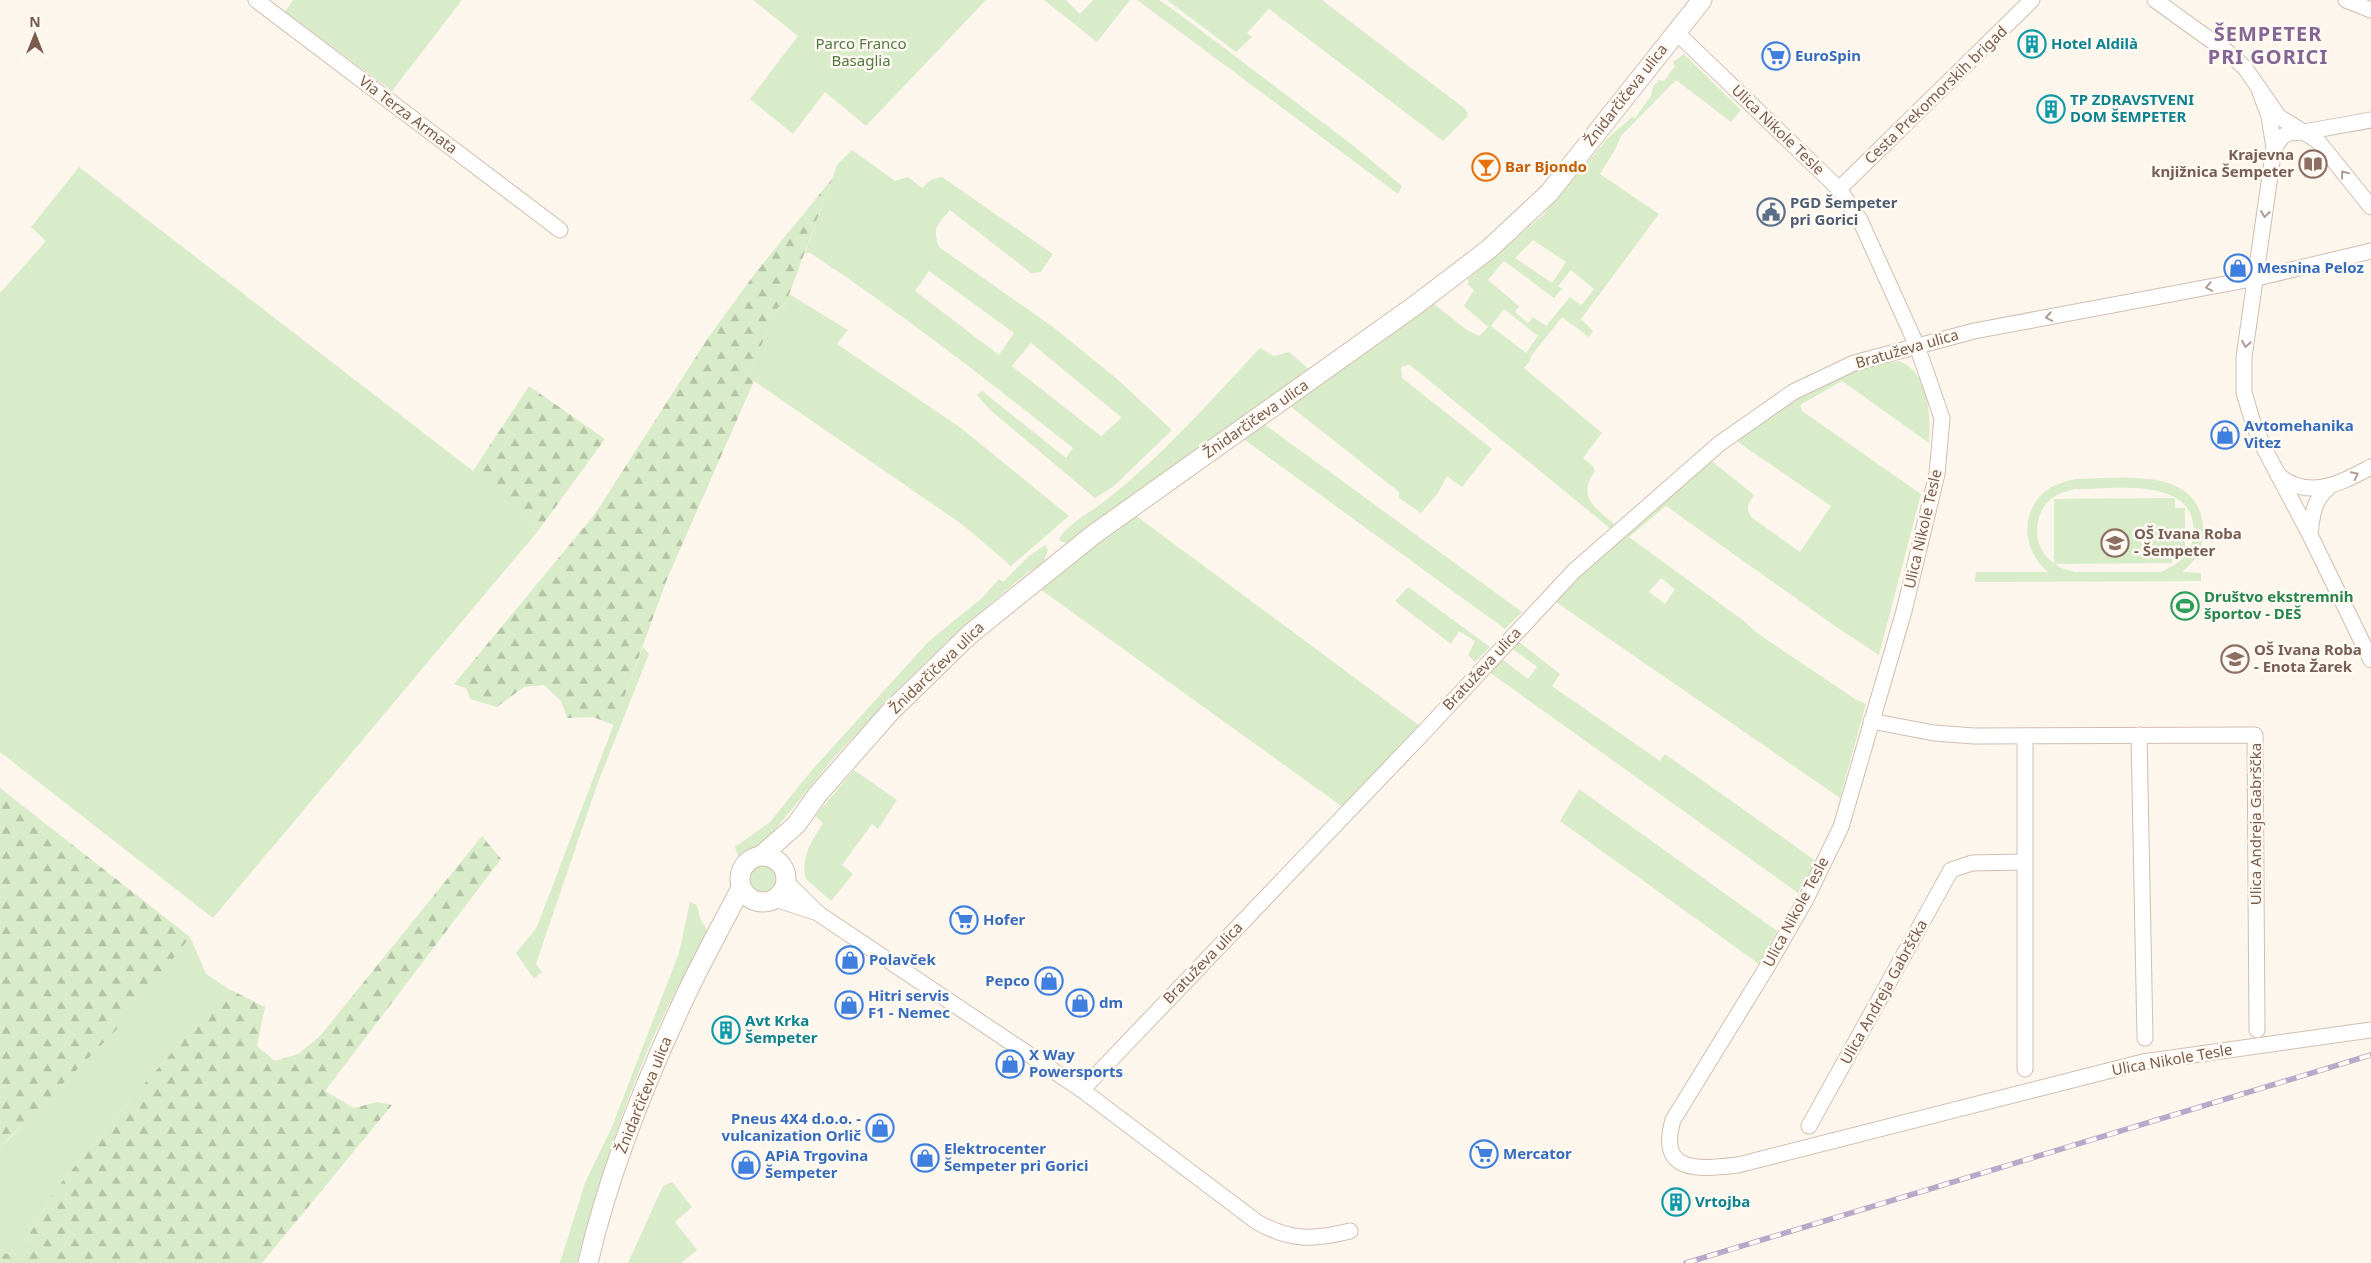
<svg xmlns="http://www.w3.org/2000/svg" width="2371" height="1263" font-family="'Noto Sans',sans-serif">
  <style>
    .green { fill: #d8ecc9; fill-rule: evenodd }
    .forest { fill: url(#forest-firs) }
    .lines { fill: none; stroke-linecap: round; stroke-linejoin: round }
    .minor-casing { stroke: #d1beb0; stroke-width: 17 }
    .tertiary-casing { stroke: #d1beb0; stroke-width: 21 }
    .minor { stroke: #fff; stroke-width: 15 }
    .tertiary { stroke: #fff; stroke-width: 19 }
    .rail-casing { stroke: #b9a8c9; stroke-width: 5.5 }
    .rail { stroke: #fffaf3; stroke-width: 4; stroke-dasharray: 11; stroke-linecap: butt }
    .oneway { stroke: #af9d94 }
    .labels { text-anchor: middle; stroke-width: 5; stroke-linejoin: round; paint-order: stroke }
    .park-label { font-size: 15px; fill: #537a41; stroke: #fffaf3 }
    .culture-label { font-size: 15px; font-weight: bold; fill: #0d838f; stroke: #fffaf3; text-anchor: start }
    .shop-label { font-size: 15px; font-weight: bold; fill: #366cbe; stroke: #fffaf3; text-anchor: start }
    .street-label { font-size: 15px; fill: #7a5c4d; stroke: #fffaf3 }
    .education-label { font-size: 15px; font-weight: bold; fill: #785e54; stroke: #fffaf3; text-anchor: start }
    .food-label { font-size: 15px; font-weight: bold; fill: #c56008; stroke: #fffaf3; text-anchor: start }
    .service-label { font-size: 15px; font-weight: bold; fill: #4e5e75; stroke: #fffaf3; text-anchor: start }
    .leisure-label { font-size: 15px; font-weight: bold; fill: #27864d; stroke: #fffaf3; text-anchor: start }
    .district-label { font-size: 20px; font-weight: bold; letter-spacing: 1px; fill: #846695; stroke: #fffaf3 }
  </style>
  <defs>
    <pattern id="forest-firs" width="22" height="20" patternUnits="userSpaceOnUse" patternTransform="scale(1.25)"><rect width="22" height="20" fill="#d8ecc9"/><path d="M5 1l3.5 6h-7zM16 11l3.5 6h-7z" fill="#b4c2a5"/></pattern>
  </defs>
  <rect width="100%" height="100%" fill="#fdf6ec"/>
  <!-- green -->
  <g class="green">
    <polygon points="293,0 462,0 392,91 285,12"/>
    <polygon points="753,0 986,0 866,126 825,92 793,134 750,99 798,36"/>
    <polygon points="1044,0 1066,0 1080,14 1093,0 1130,0 1097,42"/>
    <polygon points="1137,0 1159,0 1178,13 1355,147 1402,186 1398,194"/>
    <polygon points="1167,0 1322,0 1464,108 1468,113 1466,118 1443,141 1269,9 1247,33 1252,37 1236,52"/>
    <path d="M1684,54L1741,110L1731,122L1676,80L1621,136L1616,148L1600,174L1659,214L1581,319L1593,331L1589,337L1562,317L1531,356L1530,361L1524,368L1602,433L1583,458L1593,466L1595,471C1577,496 1594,507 1614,524L1611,529L1410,365L1401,367L1402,378L1492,449L1462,487L1447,476L1438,493L1421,513L1399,498V492L1290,406L1434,304L1467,330L1479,336L1488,327L1464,306L1474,290L1468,285V279L1543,215L1607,139L1632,117L1635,118L1651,96L1653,87L1659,80L1664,81L1675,66L1673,62ZM1533,240L1566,262L1552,283L1515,258ZM1504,261L1554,298L1562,289L1558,286L1571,270L1594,289L1581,305L1570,297L1546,326L1533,317L1528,323L1515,312L1519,306L1488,280ZM1504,309L1538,336L1526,353L1491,326Z"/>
    <path d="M852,150L895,181L908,177L922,188L932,179L942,177L1053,254L1041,272L1031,273L950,210C937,225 932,228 939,247L1053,327L1116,378L1172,430L1114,486L1095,498L989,409L977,395L982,391L1066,458L1073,448C987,380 902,313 810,253H805L837,165ZM929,271L1014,333L999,355L915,291ZM1031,343L1121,417V418L1101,436L1012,366Z"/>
    <polygon points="79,167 473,471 538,531 213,918 0,752 0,293 46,241 31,227"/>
    <polygon points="789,294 848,330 837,344 961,428 1069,516 1011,566 963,525 754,381 748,376 778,307 784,308"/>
    <path d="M1260,348L1274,356L1289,352L1311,371L1067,543L1059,541C1060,528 1099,507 1110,497C1165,453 1212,399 1260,348Z"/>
    <path d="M1899,361C1929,372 1931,416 1929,443L1842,381L1800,405L1802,411L1921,494L1879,655L1832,624L1666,506L1629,537L1744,621L1757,633L1855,699L1866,704L1840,798L1550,598L1709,459L1754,495C1749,503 1745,508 1751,517L1800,552L1831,506L1735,440C1781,409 1843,365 1899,361ZM1661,578L1675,589L1665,604L1649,592Z"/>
    <polygon points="1264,424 1522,612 1505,629 1242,438"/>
    <path d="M2075,479C2117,479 2198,465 2203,526C2205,546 2197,559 2182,572L2201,573V581L1975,582L1976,572H2048C2024,553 2019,516 2043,493C2052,485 2063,482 2075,479ZM2076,489C2113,489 2201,475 2193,537C2191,555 2177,565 2161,572H2075L2061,568L2055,564L2172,563V553H2185V508H2175V498L2054,499V563C2032,549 2032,515 2051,499C2058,493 2067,491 2076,489Z"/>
    <polygon points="1135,515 1420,726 1344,808 1040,589"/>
    <polygon points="1045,545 1048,550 1043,563 1027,573 957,632 899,688 831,761 766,841 753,850 738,856 735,847 770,822 811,771 929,641 981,599 999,579 1003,582 1029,556"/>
    <polygon points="1408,587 1490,647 1475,662 1468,655 1475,641 1459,631 1451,644 1395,601"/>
    <polygon points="1514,638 1560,674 1552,686 1660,761 1665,754 1816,861 1798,893 1485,669 1497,655 1528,679 1537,667 1507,645"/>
    <polygon points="643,647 649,654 597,785 536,964 542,972 534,979 516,953 537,927"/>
    <path d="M854,770L897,800L878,829L872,824L842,865L853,874L831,901L806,879C800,857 812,841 823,823L815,816Z"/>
    <polygon points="1579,789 1777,931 1759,964 1560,821"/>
    <circle cx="763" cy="879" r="13"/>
    <path d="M690,902L697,905L700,918L708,932C688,968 669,1003 652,1040C621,1111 597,1188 577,1263H560L585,1183L611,1129L679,953Z"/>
    <polygon points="190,937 206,974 229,989 143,1085 51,1195 19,1254 0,1253 0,1147 12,1136"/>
    <polygon points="672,1182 692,1207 675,1222 697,1250 681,1263 628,1263 663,1186"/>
  </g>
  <!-- forest -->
  <g class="forest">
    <polygon points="832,179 784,308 778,307 748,376 754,381 667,579 614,725 593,717 567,718 561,701 544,685 524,687 497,707 470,699 466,688 454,684 595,514 708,338 756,272"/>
    <polygon points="529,386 605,439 538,531 473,471"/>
    <polygon points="0,788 190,937 117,1029 0,1147"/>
    <polygon points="482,836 501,859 325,1091 354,1108 377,1102 392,1105 262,1263 0,1263 0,1253 19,1254 51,1195 143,1085 229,989 265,1007 257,1046 275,1061 298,1054 320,1036"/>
  </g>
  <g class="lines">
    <!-- minor casing -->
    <g class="minor-casing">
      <g id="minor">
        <polyline points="256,0 560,230"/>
        <polyline points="2155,0 2230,54 2245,68 2279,117 2318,141 2371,207"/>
        <polyline points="2346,0 2371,10"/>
        <path d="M1676,32L1839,189L1860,220L1917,346L1942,418L1937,474L1904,611L1841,827L1806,899L1767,967L1673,1120C1657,1175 1701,1169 1738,1165L2143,1062L2371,1030"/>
        <polyline points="2260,92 2269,116 2274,148 2244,357 2244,392 2253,423 2264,448 2310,535 2371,660"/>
        <polyline points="2274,148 2283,136 2289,133 2304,132 2371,120"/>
        <polyline points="1839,189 2032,0"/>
        <path d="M2278,475C2309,501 2340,483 2371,467"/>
        <path d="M2310,535C2312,516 2313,501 2328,488"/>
        <polyline points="1871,721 1934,733 1974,736 2255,735 2257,1030"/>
        <polyline points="2139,735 2145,1038"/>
        <polyline points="2025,736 2025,1069"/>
        <path d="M786,882L819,914L1082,1090L1257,1222C1290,1241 1314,1240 1350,1231"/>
        <polyline points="775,899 818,913"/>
        <polyline points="1082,1090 1425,731 1574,571 1719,444 1793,392 1854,363 1974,331 2257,278 2371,251"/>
        <polyline points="1809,1126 1951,870 1972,863 2024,862"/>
      </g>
    </g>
    <!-- tertiary casing -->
    <g class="tertiary-casing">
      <g id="tertiary">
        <polyline points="762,855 796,825 818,794 891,711 969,635 1093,535 1417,304 1489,249 1549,193 1702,0"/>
        <circle cx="763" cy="879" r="23"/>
        <path d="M588,1263C609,1172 644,1084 684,999C701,962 722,925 741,888"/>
      </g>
    </g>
    <!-- minor -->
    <use href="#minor" class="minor"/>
    <!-- tertiary -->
    <use href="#tertiary" class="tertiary"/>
    <!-- rail casing -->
    <g class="rail-casing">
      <polyline id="rail" points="1686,1263 2371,1055"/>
    </g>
    <!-- rail -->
    <use href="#rail" class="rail"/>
  </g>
  <!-- one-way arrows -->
  <defs><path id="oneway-chevron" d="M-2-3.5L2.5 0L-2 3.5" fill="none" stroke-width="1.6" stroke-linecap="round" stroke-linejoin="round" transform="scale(1.25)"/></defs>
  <g class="oneway">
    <use href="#oneway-chevron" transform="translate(2344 174) rotate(-128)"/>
    <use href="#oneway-chevron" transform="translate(2265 214) rotate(97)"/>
    <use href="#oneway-chevron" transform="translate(2209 287) rotate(169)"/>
    <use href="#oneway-chevron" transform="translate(2049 317) rotate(170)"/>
    <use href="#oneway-chevron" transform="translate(2246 344) rotate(99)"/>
    <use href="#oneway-chevron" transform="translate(2355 475) rotate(-26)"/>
  </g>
  <!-- icons -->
  <defs>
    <g id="building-ring" transform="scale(1.4375)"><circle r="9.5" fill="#fffaf3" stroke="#0f9aa8" stroke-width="1.5"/><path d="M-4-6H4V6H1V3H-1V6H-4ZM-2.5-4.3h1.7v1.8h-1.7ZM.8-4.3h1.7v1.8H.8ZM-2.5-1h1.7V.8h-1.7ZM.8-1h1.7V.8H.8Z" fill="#0f9aa8"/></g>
    <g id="supermarket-ring" transform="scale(1.4375)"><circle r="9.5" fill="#fffaf3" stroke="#3f7fe0" stroke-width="1.5"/><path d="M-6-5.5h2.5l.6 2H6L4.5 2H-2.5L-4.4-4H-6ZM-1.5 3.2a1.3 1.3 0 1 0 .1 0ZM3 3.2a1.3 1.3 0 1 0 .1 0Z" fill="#3f7fe0"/></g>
    <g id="library-ring" transform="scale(1.4375)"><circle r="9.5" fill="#fffaf3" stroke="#8d6e63" stroke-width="1.5"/><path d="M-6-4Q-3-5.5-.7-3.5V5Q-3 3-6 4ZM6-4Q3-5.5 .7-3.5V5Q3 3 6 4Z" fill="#8d6e63"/></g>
    <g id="bar-ring" transform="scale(1.4375)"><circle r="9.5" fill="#fffaf3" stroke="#e8710a" stroke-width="1.5"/><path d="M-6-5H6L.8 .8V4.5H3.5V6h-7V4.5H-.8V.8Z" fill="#e8710a"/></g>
    <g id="civic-ring" transform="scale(1.4375)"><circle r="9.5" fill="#fffaf3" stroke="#5c6f8a" stroke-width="1.5"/><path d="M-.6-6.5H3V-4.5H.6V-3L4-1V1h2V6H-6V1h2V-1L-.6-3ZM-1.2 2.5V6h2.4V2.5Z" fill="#5c6f8a"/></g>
    <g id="shop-ring" transform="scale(1.4375)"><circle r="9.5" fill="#fffaf3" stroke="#3f7fe0" stroke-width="1.5"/><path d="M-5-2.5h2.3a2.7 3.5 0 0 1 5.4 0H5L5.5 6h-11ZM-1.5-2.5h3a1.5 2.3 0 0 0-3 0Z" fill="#3f7fe0"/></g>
    <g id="school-ring" transform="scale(1.4375)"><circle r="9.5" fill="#fffaf3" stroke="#8d6e63" stroke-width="1.5"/><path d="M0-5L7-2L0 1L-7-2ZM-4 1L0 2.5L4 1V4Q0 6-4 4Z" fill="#8d6e63"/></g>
    <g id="stadium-ring" transform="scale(1.4375)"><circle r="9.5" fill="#fffaf3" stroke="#2e9e5b" stroke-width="1.5"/><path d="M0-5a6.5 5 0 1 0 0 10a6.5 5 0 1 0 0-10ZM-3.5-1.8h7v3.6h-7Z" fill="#2e9e5b"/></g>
  </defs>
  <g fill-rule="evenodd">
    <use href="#building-ring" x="2032" y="44"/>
    <use href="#supermarket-ring" x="1776" y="56"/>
    <use href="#building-ring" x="2051" y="109"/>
    <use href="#library-ring" x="2313" y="164"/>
    <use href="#bar-ring" x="1486" y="167"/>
    <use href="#civic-ring" x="1771" y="212"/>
    <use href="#shop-ring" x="2238" y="268"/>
    <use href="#shop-ring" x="2225" y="435"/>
    <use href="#school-ring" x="2115" y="543"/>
    <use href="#stadium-ring" x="2185" y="606"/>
    <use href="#school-ring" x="2235" y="659"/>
    <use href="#supermarket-ring" x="964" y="920"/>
    <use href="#shop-ring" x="850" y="960"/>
    <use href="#shop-ring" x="1049" y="981"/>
    <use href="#shop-ring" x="1080" y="1003"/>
    <use href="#shop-ring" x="849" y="1005"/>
    <use href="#building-ring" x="726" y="1030"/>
    <use href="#shop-ring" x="1010" y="1064"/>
    <use href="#shop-ring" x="880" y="1128"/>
    <use href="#supermarket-ring" x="1484" y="1154"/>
    <use href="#shop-ring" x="925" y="1158"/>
    <use href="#shop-ring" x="746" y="1165"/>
    <use href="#building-ring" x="1676" y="1202"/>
  </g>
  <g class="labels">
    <!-- park labels -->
    <g class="park-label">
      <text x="861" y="49">Parco Franco<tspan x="861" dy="17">Basaglia</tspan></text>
    </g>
    <!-- culture labels -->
    <g class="culture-label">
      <text x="2051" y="49">Hotel Aldilà</text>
      <text x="2070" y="105">TP ZDRAVSTVENI<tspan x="2070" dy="17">DOM ŠEMPETER</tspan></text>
      <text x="745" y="1026">Avt Krka<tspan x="745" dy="17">Šempeter</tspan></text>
      <text x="1695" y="1207">Vrtojba</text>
    </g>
    <!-- shop labels -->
    <g class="shop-label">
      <text x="1795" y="61">EuroSpin</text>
      <text x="2257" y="273">Mesnina Peloz</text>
      <text x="2244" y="431">Avtomehanika<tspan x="2244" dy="17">Vitez</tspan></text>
      <text x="983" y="925">Hofer</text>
      <text x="869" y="965">Polavček</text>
      <text x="1030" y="986" text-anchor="end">Pepco</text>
      <text x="868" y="1001">Hitri servis<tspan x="868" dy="17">F1 - Nemec</tspan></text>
      <text x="1099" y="1008">dm</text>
      <text x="1029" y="1060">X Way<tspan x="1029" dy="17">Powersports</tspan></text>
      <text x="861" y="1124" text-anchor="end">Pneus 4X4 d.o.o. -<tspan x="861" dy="17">vulcanization Orlič</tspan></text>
      <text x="944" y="1154">Elektrocenter<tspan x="944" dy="17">Šempeter pri Gorici</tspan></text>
      <text x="1503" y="1159">Mercator</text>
      <text x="765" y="1161">APiA Trgovina<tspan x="765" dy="17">Šempeter</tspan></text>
    </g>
    <!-- street labels -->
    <g class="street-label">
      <text transform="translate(1626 95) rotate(-52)" y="5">Žnidarčičeva ulica</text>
      <text transform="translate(1936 95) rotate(-44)" y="5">Cesta Prekomorskih brigad</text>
      <text transform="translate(408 115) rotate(37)" y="5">Via Terza Armata</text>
      <text transform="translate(1778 130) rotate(44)" y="5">Ulica Nikole Tesle</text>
      <text transform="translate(1907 349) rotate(-16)" y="5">Bratuževa ulica</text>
      <text transform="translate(1256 419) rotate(-35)" y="5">Žnidarčičeva ulica</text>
      <text transform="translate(1923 529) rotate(-77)" y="5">Ulica Nikole Tesle</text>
      <text transform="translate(937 668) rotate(-44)" y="5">Žnidarčičeva ulica</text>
      <text transform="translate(1482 669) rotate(-47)" y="5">Bratuževa ulica</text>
      <text transform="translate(2256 824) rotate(-90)" y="5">Ulica Andreja Gabrščka</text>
      <text transform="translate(1796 912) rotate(-62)" y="5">Ulica Nikole Tesle</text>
      <text transform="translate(1203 963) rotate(-46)" y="5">Bratuževa ulica</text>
      <text transform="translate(1884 992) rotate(-61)" y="5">Ulica Andreja Gabrščka</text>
      <text transform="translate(2172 1060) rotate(-10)" y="5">Ulica Nikole Tesle</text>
      <text transform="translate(644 1095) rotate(-68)" y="5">Žnidarčičeva ulica</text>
    </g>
    <!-- education labels -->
    <g class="education-label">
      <text x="2294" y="160" text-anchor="end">Krajevna<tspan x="2294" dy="17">knjižnica Šempeter</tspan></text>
      <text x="2134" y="539">OŠ Ivana Roba<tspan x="2134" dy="17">- Šempeter</tspan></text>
      <text x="2254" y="655">OŠ Ivana Roba<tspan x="2254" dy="17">- Enota Žarek</tspan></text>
    </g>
    <!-- food labels -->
    <g class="food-label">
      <text x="1505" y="172">Bar Bjondo</text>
    </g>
    <!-- service labels -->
    <g class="service-label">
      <text x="1790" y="208">PGD Šempeter<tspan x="1790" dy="17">pri Gorici</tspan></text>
    </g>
    <!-- leisure labels -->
    <g class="leisure-label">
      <text x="2204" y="602">Društvo ekstremnih<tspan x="2204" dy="17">športov - DEŠ</tspan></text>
    </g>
    <!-- district labels -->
    <g class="district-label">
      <text x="2268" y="41">ŠEMPETER<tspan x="2268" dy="23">PRI GORICI</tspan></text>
    </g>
  </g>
  <!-- north arrow -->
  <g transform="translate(35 35)" stroke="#fffaf3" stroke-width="4" paint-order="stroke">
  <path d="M0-4L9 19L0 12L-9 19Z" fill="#7a5c4d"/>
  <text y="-8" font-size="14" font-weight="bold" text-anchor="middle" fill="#7a5c4d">N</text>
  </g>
</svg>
